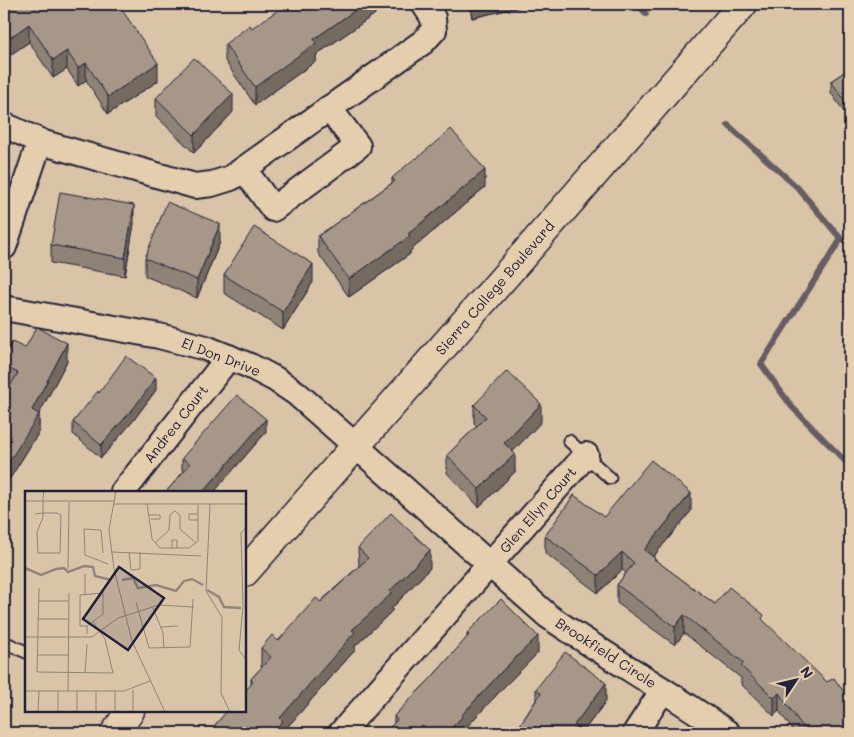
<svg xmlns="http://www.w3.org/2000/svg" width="854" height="737" font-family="Mali,sans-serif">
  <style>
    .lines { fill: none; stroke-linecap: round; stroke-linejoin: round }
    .stream { stroke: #655d63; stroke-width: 6 }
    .service-casing { stroke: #22223b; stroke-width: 15 }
    .minor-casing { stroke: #22223b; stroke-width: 28 }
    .primary-casing { stroke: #22223b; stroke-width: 31 }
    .service { stroke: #e5ceae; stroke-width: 11 }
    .minor { stroke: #e5ceae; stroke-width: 24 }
    .primary { stroke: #e5ceae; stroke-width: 28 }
    .wall { fill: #8f8276; stroke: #22223b }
    .shaded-wall { fill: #746a60; stroke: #22223b }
    .building { fill: #a69789; stroke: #22223b }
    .labels { text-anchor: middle; stroke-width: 4.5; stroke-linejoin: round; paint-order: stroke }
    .street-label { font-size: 14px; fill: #22223b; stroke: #e5ceae }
    .inset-river { fill: none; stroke: #92857e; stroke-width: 2.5 }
    .inset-road { fill: none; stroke: #90837c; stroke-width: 1 }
    .view { fill: #22223b; fill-opacity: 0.15; stroke: #22223b; stroke-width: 2.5 }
    .inset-edge { fill: none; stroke: #22223b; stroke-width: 2.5 }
  </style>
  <rect width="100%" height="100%" fill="#d9c4a7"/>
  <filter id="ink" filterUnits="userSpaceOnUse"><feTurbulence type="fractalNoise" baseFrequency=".02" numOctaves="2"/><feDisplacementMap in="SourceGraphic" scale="10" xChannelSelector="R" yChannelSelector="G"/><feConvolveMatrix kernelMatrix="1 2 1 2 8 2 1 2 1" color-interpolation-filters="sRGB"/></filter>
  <g filter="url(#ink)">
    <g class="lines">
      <!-- stream -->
      <g class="stream">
        <polyline points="638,4 646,14"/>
        <polyline points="728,125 797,187 841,239 761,364 792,407 850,466"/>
      </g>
      <!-- service casing -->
      <g class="service-casing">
        <g id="service">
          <polyline points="569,441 610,478"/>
          <polyline points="4,642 26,652"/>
        </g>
      </g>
      <!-- minor casing -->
      <g class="minor-casing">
        <g id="minor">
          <polyline points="4,125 44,143 195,186 212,184 231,178 423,42 434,30 433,18 424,4"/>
          <polyline points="244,169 273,209 358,146 329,108"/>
          <polyline points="4,247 40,141"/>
          <path d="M4,308L159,336L206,348L250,366L275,379L296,393L548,616C607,657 670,692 728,733"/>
          <polyline points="123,492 229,357"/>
          <polyline points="341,733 586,455"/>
          <polyline points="635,733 663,690"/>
        </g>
      </g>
      <!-- primary casing -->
      <g class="primary-casing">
        <g id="primary">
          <path d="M245,572C412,384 577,193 743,4"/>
          <polyline points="115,733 130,711"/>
        </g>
      </g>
      <!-- service -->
      <use href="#service" class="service"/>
      <!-- minor -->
      <use href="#minor" class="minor"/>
      <!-- primary -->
      <use href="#primary" class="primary"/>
    </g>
    <!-- wall -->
    <g class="wall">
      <polygon points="4,4 158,81 108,114 86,80 78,86 67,69 53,78 29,42 4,59"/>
      <polygon points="375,4 375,14 316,55 316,61 255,105 225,61 225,44 252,28"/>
      <polygon points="469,4 528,4 528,5 472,18"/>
      <polygon points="850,68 850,120 831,93 831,81"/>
      <polygon points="156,98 233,112 194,153 156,116"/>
      <polygon points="392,178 485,187 410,251 410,254 349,297 318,253 318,236 392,183"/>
      <polygon points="134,223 125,276 51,263 51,245"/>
      <polygon points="220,242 197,298 145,276 145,258"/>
      <polygon points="224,275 313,282 283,330 224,293"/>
      <polygon points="25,348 67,361 39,414 39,432 9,480 4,476 4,396 9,387 4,384 4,358"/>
      <polygon points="156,390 133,421 101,458 73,434 73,422 99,393"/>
      <polygon points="474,405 541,422 512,452 515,472 479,507 447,473 447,455 477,426 474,423"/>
      <polygon points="266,432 214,492 166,492 184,471 182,470 182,458"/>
      <polygon points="691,511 653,557 655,560 715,604 764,622 850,733 795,733 779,711 774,716 741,684 741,678 684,633 675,645 617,603 617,585 626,573 622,570 598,593 545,553 545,536 604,517"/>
      <polygon points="358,548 430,568 392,608 392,611 355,646 355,650 283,732 283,733 215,728 215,725 251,685 251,679 262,667 261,666 261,648 278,641 359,566"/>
      <polygon points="467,633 538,653 503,688 462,732 462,733 394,723 394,716 433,676 467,638"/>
      <polygon points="536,689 606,701 582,733 515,733 536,700"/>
    </g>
    <!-- shaded-wall -->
    <g class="shaded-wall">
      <polygon points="364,4 375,4 375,14 316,55 316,61 255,105 255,87 314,39"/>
      <polygon points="472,4 528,4 528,5 472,18"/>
      <polygon points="29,24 29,42 4,59 4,42"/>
      <polygon points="67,51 67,69 53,78 53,60"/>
      <polygon points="86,63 86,80 78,86 78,68"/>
      <polygon points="158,63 158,81 108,114 108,97"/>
      <polygon points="233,94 233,112 194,153 194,135"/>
      <polygon points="485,170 485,187 410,251 410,254 349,297 349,279 408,234"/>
      <polygon points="134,205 134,223 125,276 125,258"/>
      <polygon points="220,224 220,242 197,298 197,280"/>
      <polygon points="313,264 313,282 283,330 283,312"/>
      <polygon points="67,343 67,361 39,414 39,432 9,480 9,462 32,410"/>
      <polygon points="156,378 156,390 133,421 101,458 101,445"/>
      <polygon points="541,404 541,422 504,461 504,443"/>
      <polygon points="266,419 266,432 214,492 203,492"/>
      <polygon points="515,454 515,472 479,507 479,489"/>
      <polygon points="691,493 691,511 644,568 644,550"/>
      <polygon points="430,550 430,568 392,608 392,611 355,646 355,650 283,732 283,733 272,733 280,718 352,630"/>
      <polygon points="622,552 622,570 598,593 598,575"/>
      <polygon points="684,615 684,633 675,645 675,627"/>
      <polygon points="538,636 538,653 503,688 462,732 462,733 446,733 461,716 503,670"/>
      <polygon points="606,683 606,701 582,733 572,733 574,725"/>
      <polygon points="779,693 779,711 774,716 774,698"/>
    </g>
    <!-- building -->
    <g class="building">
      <polygon points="4,4 118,4 158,63 108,97 86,63 78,68 67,51 53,60 29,24 4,42"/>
      <polygon points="287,4 364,4 314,39 316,43 255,87 225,44 250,25 252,28"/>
      <polygon points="194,58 233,94 194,135 156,98"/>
      <polygon points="850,68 850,108 831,81"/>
      <polygon points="451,129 485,170 408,234 410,236 349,279 318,236 395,181 392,178 415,158 416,159"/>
      <polygon points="60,192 134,205 125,258 51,245"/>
      <polygon points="167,202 220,224 197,280 145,258"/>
      <polygon points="254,227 313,264 283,312 224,275"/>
      <polygon points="37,327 67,343 32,410 39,414 9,462 4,458 4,396 18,373 4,366 4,358 12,342 25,348"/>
      <polygon points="126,356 156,378 133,409 101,445 73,422 98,391 99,393"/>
      <polygon points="507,371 541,404 504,443 515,454 479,489 447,455 486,417 474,405"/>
      <polygon points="237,395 266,419 203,492 166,492 190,464 182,458"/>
      <polygon points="651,460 691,493 644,550 655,558 654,559 715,604 729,587 764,615 762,619 827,682 834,678 850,701 850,733 807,733 779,693 774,698 741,666 744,663 684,615 675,627 617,585 634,563 622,552 598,575 545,536 574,495 604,517"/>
      <polygon points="391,513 430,550 390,591 392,593 352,630 355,632 280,718 283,721 272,733 210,733 216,726 215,725 227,711 245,711 245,691 253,682 251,679 271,657 261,648 272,635 278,641 316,598 321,602 368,558 358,548"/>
      <polygon points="501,599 538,636 503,670 461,716 462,717 446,733 384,733 397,720 394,716 433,676 469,635 467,633"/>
      <polygon points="565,652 606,683 574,725 576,726 572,733 515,733 541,693 536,689"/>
    </g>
  </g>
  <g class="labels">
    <!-- street labels -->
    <g class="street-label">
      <text transform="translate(495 288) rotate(-49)" y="5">Sierra College Boulevard</text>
      <text transform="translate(221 357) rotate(21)" y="5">El Don Drive</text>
      <text transform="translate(176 424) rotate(-52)" y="5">Andrea Court</text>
      <text transform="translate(538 510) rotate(-49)" y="5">Glen Ellyn Court</text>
      <text transform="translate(606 653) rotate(33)" y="5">Brookfield Circle</text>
    </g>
  </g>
  <!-- overview -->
  <g transform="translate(25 491)">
    <rect width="221" height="221" fill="#d9c4a7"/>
    <path class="inset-river" d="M0,77L16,84L31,78L39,77L43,81L59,75L68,76L70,85L86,89M97,89L108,87L113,97L131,94L151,100L159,90L167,88L178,94M182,99L194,106L199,116L216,117"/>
    <path class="inset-road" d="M91,0L84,39L89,78L107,150L140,221M0,10H89M122,12L127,48L135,57H164L173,50V14M89,13H222M185,13L181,100L197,126L196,202L205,221M10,23L18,22H32L36,24L35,62H13L12,41L18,26V7L19,0M123,24H135V28H126M173,29H164V23H173M222,35L216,42L218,115L214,159L222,170M130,52L144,39L145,24L150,20L155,24V38L171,52M147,57V49H152V57M86,61L176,65M104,61L106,79L115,78V61M78,62L76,39L59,38L60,64L83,73M43,78L44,11M14,97L12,181L88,182L80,148L68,131M60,104V83M13,110H44M111,111L124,157L165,156L168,108M128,117L138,142L139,157M12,128H43M136,136L153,135M62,143V135L78,123V102L55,104V135H62M0,146H67L93,127L134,114L169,116M12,164H43M60,182L62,153M108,199V221M0,200H99L125,190M43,200L44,102M33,220V200M52,220V200M13,221L14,200M71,221V200M90,221V200"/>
    <path class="view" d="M94,76L139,107L103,159L58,128Z"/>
    <rect width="221" height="221" class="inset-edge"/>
  </g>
  <!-- margin -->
  <rect width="854" height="737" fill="none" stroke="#e5ceae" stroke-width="20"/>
  <rect x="10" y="10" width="834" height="717" fill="none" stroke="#22223b" stroke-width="2" filter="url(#ink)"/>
  <!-- north arrow -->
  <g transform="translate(796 680) rotate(55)" stroke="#e5ceae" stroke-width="4" paint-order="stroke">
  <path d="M0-4L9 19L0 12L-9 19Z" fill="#22223b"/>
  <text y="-8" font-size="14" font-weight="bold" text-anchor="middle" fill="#22223b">N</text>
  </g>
</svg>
